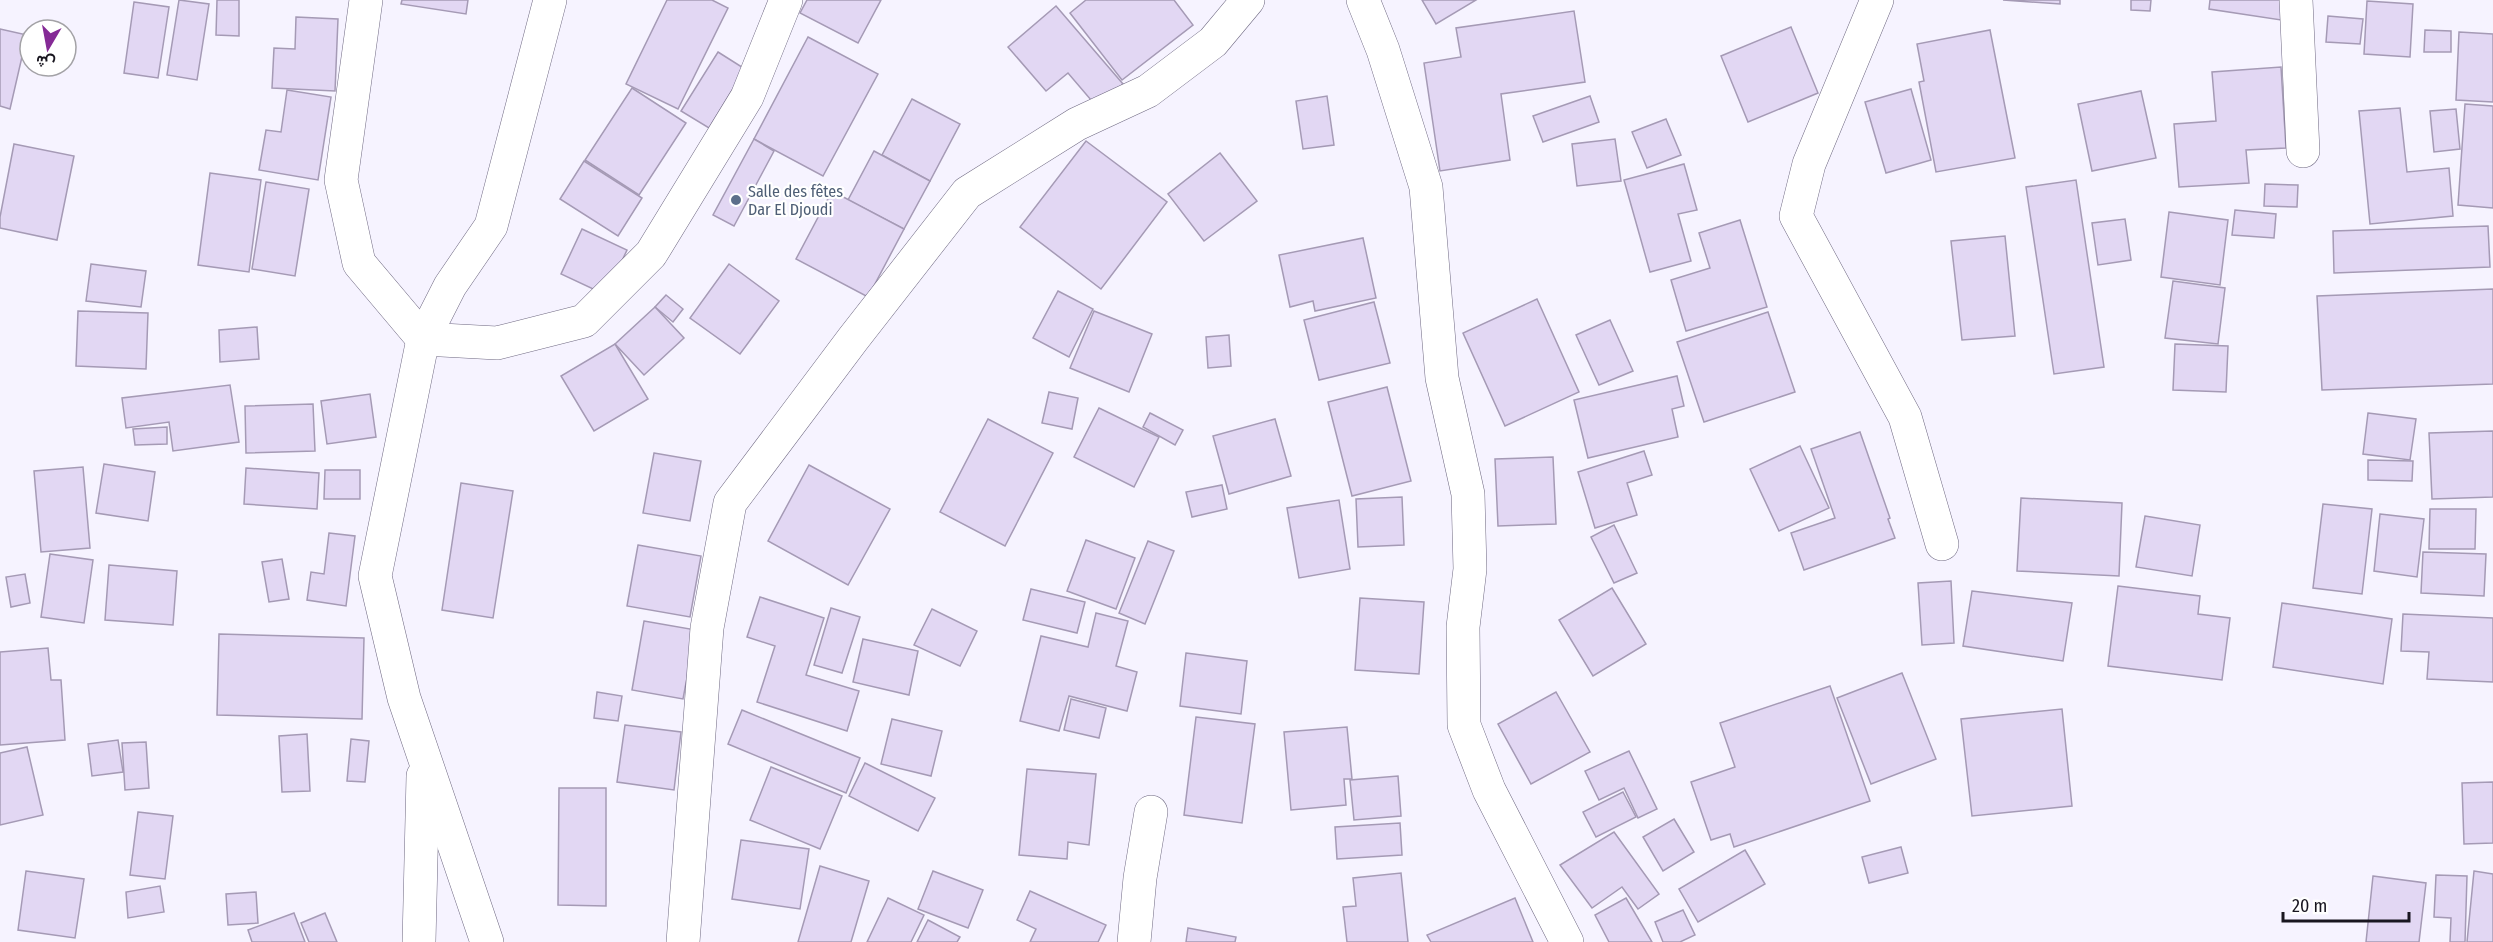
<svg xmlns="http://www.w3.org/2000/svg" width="2493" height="942" font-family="'Fira Sans Condensed',Vazirmatn,sans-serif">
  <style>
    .building { fill: #e2d7f3; stroke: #a59ab5; stroke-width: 1.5 }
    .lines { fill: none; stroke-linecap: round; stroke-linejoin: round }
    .minor-casing { stroke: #6f6982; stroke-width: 34 }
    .minor { stroke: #fff; stroke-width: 33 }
    .service-dot { fill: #5c6f8a; stroke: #fff; stroke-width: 2 }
    .labels { text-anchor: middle; stroke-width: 4.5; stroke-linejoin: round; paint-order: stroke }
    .service-label { font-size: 16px; fill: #4e5e75; stroke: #fff; text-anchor: start }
  </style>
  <rect width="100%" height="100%" fill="#f6f3ff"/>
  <!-- building -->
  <g class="building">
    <polygon points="179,0 209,4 197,80 167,75"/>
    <polygon points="217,0 239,0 239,36 216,35"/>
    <polygon points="402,0 468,0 466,14 401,4"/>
    <polygon points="667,0 712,0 728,8 678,109 626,84"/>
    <polygon points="807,0 881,0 858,43 800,13"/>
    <polygon points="1086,0 1174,0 1193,25 1122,80 1070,13"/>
    <polygon points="1422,0 1476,0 1436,24"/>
    <polygon points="2003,0 2060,0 2060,4"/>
    <polygon points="2131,0 2151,0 2150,11 2131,10"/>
    <polygon points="2210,0 2284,0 2281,20 2209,9"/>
    <polygon points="2367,1 2413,4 2410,57 2364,54"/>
    <polygon points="134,2 169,7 158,78 124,73"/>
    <polygon points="1056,6 1123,84 1097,107 1068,73 1046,91 1008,47"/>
    <polygon points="1574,11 1585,82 1501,94 1510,160 1440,171 1424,63 1461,57 1456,28"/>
    <polygon points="2328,16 2363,19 2360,44 2326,42"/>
    <polygon points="296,17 338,19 335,91 272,88 274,48 295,49"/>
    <polygon points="1791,27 1818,93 1748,122 1721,56"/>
    <polygon points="0,29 27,35 10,109 0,106"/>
    <polygon points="1990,30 2015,158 1936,172 1919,82 1924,81 1917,44"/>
    <polygon points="2425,30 2451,31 2451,52 2424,52"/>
    <polygon points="2459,32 2493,34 2493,102 2456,100"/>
    <polygon points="808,37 878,74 823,176 754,139"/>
    <polygon points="718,52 745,69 709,128 681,111"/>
    <polygon points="2281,67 2286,148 2246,150 2249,183 2179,187 2174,124 2216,121 2212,72"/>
    <polygon points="632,88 686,123 639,195 585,160"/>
    <polygon points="1911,89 1931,160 1886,173 1865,102"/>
    <polygon points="287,90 331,97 318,180 259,170 266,130 281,132"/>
    <polygon points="2141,91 2156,158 2092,171 2078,104"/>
    <polygon points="1327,96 1334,145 1303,149 1296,101"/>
    <polygon points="1590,96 1599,122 1543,142 1533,116"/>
    <polygon points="912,99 960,124 930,181 882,155"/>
    <polygon points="2465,104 2493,106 2493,208 2458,205"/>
    <polygon points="2400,108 2407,172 2449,168 2453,216 2370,224 2359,111"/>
    <polygon points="2456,109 2460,149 2434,152 2430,111"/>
    <polygon points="1666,119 1681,155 1647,168 1632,132"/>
    <polygon points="754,139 774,151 734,226 713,215"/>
    <polygon points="1615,139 1621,181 1577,186 1572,144"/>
    <polygon points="1086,141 1167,202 1101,289 1020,227"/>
    <polygon points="14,144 74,156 57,240 0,228 0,217"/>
    <polygon points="874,151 930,181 904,229 848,200"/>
    <polygon points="1220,153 1257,201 1204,241 1168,194"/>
    <polygon points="584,161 642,198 618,236 560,199"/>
    <polygon points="1684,164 1697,210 1678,214 1691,261 1650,272 1624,180"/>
    <polygon points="210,173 261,180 249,272 198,265"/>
    <polygon points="2076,180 2104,367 2054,374 2026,187"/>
    <polygon points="266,182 309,189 295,276 252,269"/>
    <polygon points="2265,184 2298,185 2297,207 2264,206"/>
    <polygon points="832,191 904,229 868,297 796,259"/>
    <polygon points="2235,210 2276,214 2274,238 2232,235"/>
    <polygon points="2169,212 2228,220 2220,285 2161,277"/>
    <polygon points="2125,219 2131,260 2098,265 2092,223"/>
    <polygon points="1740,220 1767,307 1686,331 1671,280 1710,268 1699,233"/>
    <polygon points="2488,226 2490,267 2334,273 2333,231"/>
    <polygon points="582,229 627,250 606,295 561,274"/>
    <polygon points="2005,236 2015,336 1962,340 1951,241"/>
    <polygon points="1363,238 1376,298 1315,311 1313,301 1290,307 1279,255"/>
    <polygon points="91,264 146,271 141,307 86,301"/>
    <polygon points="729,264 779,301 740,354 690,318"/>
    <polygon points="2173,281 2225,288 2218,344 2165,338"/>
    <polygon points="2493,289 2493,384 2322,390 2317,296"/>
    <polygon points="1058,291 1093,309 1069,357 1033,338"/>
    <polygon points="666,295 683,309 673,322 655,307"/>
    <polygon points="1537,299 1579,392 1505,426 1463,333"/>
    <polygon points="1374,302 1390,363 1319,380 1304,320"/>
    <polygon points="655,307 684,338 644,375 615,344"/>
    <polygon points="78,311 148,313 146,369 76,366"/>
    <polygon points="1094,311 1152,334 1129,392 1070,368"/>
    <polygon points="1768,312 1795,392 1704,422 1677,342"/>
    <polygon points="1610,320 1633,371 1599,385 1576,335"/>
    <polygon points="257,327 259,359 220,362 219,330"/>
    <polygon points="1229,335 1231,366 1208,368 1206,337"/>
    <polygon points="615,344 648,399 594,431 561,376"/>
    <polygon points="2175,344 2228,346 2226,392 2173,390"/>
    <polygon points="1677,376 1684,406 1672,409 1678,437 1588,458 1574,400"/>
    <polygon points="230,385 239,442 173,451 169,422 126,428 122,398"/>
    <polygon points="1387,387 1411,481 1352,496 1328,402"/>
    <polygon points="1049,392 1078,398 1072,429 1042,423"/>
    <polygon points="370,394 376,437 327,444 321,401"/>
    <polygon points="313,404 315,451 246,453 245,406"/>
    <polygon points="1099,408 1159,437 1134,487 1074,457"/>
    <polygon points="1150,413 1183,430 1175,445 1143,427"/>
    <polygon points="2368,413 2416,419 2410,460 2363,454"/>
    <polygon points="988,419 1053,453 1005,546 940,512"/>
    <polygon points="1275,419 1291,476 1229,494 1213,436"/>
    <polygon points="167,427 167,444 135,445 133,429"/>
    <polygon points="2493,431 2493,497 2432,499 2429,433"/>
    <polygon points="1860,432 1890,518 1888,519 1895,538 1804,570 1791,533 1835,518 1811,449"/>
    <polygon points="1800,446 1829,508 1779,531 1750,469"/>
    <polygon points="1644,451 1652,475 1627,483 1637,515 1595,528 1578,472"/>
    <polygon points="654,453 701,461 690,521 643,513"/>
    <polygon points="1553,457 1556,524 1498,526 1495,459"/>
    <polygon points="2368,460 2413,461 2412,481 2368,480"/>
    <polygon points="104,464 155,472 148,521 96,513"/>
    <polygon points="809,465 890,509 848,585 768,541"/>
    <polygon points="83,467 90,548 41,552 34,471"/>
    <polygon points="246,468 319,473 317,509 244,504"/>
    <polygon points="325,470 360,470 360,499 324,499"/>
    <polygon points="461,483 513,491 493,618 442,610"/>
    <polygon points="1222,485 1227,509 1192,517 1186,492"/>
    <polygon points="1402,497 1404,545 1358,547 1356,499"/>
    <polygon points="2021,498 2122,503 2119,576 2017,571"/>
    <polygon points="1339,500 1350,569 1299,578 1287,508"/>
    <polygon points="2323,504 2372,509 2362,594 2313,588"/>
    <polygon points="2430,509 2476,509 2475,549 2429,549"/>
    <polygon points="2380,514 2424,519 2417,577 2374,571"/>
    <polygon points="2145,516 2200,525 2192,576 2136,567"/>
    <polygon points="1614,525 1637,573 1614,583 1591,537"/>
    <polygon points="329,533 355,536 346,606 307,600 311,572 324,574"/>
    <polygon points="1086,540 1135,558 1116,609 1067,591"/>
    <polygon points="1148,541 1174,551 1145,624 1119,613"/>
    <polygon points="638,545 701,556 690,617 627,606"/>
    <polygon points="2423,552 2486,554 2484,596 2421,593"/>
    <polygon points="50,554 93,560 84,623 41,617"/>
    <polygon points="282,559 289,599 269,602 262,562"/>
    <polygon points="109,565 177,571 173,625 105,620"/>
    <polygon points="25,574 30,603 11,607 6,577"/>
    <polygon points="1951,581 1954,643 1922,645 1918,583"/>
    <polygon points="2118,586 2200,596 2198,614 2230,618 2222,680 2108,666"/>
    <polygon points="1612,588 1646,644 1593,676 1559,620"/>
    <polygon points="1031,589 1085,602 1077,633 1023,620"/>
    <polygon points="1972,591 2072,603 2063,661 1963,646"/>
    <polygon points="760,597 824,618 806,675 859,691 847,731 757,702 775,646 747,637"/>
    <polygon points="1360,598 1424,602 1419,674 1355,670"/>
    <polygon points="2282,603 2392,619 2383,684 2273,667"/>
    <polygon points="831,608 860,617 842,673 814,665"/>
    <polygon points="932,609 977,631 960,666 914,645"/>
    <polygon points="1096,613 1128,621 1116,666 1137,672 1127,711 1069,696 1059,731 1020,721 1041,636 1088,647"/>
    <polygon points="2403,614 2493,618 2493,682 2427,679 2429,652 2401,651"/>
    <polygon points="644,621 696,630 683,699 632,690"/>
    <polygon points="219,634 364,638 362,719 217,715"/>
    <polygon points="863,639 918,651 909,695 853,682"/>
    <polygon points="48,648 51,680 61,680 65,740 0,745 0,652"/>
    <polygon points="1186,653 1247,661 1241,714 1180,706"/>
    <polygon points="1902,673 1936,759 1871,784 1837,698"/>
    <polygon points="1830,686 1870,801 1734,847 1730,834 1711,840 1691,782 1735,767 1720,723"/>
    <polygon points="597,692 622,696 618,721 594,718"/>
    <polygon points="1556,692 1590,752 1531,784 1498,724"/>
    <polygon points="1071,699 1106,708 1099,738 1064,730"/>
    <polygon points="2062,709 2072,806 1972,816 1961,719"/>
    <polygon points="742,710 860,758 846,793 728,744"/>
    <polygon points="1196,717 1255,724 1242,823 1184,815"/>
    <polygon points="892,719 942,731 931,776 881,764"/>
    <polygon points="625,725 681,732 674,790 617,782"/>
    <polygon points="1347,727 1352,779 1344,779 1346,805 1291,810 1284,732"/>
    <polygon points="307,734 310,791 282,792 279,736"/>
    <polygon points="351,739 369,741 365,782 347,781"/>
    <polygon points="118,740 123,772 92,776 88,744"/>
    <polygon points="146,742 149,788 125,790 122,743"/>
    <polygon points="27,747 43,815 0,825 0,753"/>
    <polygon points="1629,751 1657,809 1638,818 1624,788 1599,800 1585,771"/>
    <polygon points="865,763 935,798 918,831 849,796"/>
    <polygon points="771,767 842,796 820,849 750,820"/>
    <polygon points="1027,769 1096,774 1089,845 1068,842 1067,859 1019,855"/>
    <polygon points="1398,776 1401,816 1354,820 1350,780"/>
    <polygon points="2493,782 2493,843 2464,844 2462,783"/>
    <polygon points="559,788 606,788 606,906 558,905"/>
    <polygon points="1623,792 1636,817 1596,837 1583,812"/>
    <polygon points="138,812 173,816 165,879 130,875"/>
    <polygon points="1674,819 1694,852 1663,871 1643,837"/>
    <polygon points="1400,823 1402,855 1337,859 1335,827"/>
    <polygon points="1614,832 1659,894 1638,909 1622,887 1592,908 1560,865"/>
    <polygon points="741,840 809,849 800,909 732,899"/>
    <polygon points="1901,847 1908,873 1869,883 1862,857"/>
    <polygon points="1745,850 1765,884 1698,922 1679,889"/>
    <polygon points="820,866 869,881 851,942 798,942"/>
    <polygon points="26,871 84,879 75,938 18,930"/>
    <polygon points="933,871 983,890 968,928 918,909"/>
    <polygon points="2474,871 2493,874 2493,942 2467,942"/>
    <polygon points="1401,873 1408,942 1347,942 1343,907 1356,906 1353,878"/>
    <polygon points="2436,875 2467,876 2465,942 2450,942 2451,918 2434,917"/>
    <polygon points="2373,876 2426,883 2419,942 2366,942"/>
    <polygon points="160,886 164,912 128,918 126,892"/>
    <polygon points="1030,891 1106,925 1098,942 1030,942 1036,929 1017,920"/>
    <polygon points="256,892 258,923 228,925 226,894"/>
    <polygon points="888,898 924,915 911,942 867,942"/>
    <polygon points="1515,898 1533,942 1431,942 1427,935"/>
    <polygon points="1626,898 1652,942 1609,942 1595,915"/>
    <polygon points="1683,910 1695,935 1680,942 1663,942 1655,922"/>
    <polygon points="294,913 305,942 252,942 248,930"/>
    <polygon points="325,913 337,942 309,942 301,923"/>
    <polygon points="928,920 960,937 957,942 917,942"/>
    <polygon points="1188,928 1236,937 1235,942 1186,942"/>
  </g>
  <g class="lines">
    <!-- minor casing -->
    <g class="minor-casing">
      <g id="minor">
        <polyline points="366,0 341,180 359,263 423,339 497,343 584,321 651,254 747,97 786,0"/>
        <polyline points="1363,0 1383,50 1426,187 1442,378 1468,494 1470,569 1463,627 1464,725 1489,790 1567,942"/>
        <polyline points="1877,0 1809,164 1796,216 1905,417 1942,544"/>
        <polyline points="2296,0 2303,151"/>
        <polyline points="419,942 423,776"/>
        <polyline points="487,942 404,698 375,576 423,339 450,286 491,226 550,0"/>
        <polyline points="683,942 707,628 730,503 853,339 967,193 1077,124 1148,91 1213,42 1248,0"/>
        <polyline points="1134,942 1140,878 1151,812"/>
      </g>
    </g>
    <!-- minor -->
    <use href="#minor" class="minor"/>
  </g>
  <!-- markers -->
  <circle class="service-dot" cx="736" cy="200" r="6"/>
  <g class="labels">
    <!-- service labels -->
    <g class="service-label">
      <text x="748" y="197">Salle des fêtes<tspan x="748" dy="18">Dar El Djoudi</tspan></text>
    </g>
  </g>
  <!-- north arrow -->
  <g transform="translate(48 48) rotate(190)"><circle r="28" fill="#ffffff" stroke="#a3a2a6" stroke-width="1.5"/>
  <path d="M0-4.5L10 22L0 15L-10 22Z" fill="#852a96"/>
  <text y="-9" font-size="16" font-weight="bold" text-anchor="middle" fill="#191620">ش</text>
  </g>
  <!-- scale -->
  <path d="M2283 912v9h126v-9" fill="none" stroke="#191620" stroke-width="3"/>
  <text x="2292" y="912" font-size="18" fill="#191620" stroke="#ffffff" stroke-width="4.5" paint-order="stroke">20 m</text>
</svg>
